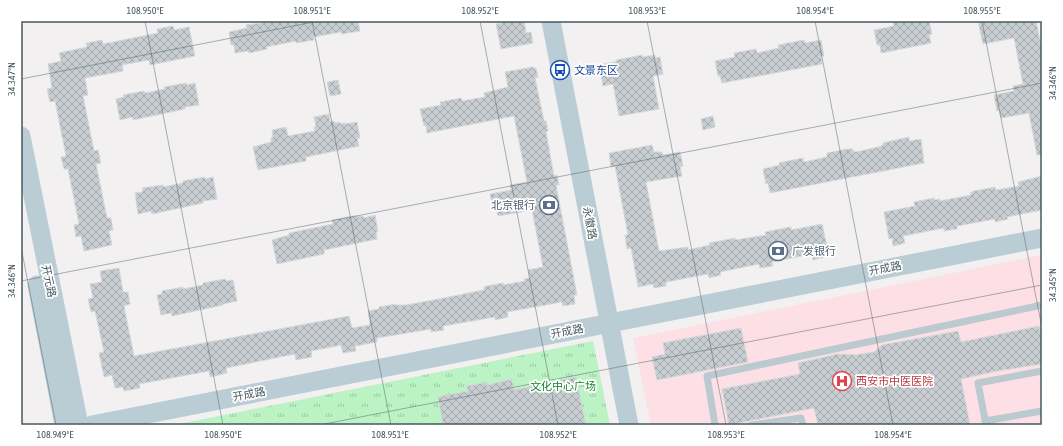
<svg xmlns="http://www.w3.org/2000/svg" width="1063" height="446" font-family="'Asap Condensed','Noto Sans SC',sans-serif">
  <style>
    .medical { fill: #fde0e5 }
    .grass { fill: url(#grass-tufts) }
    .building { fill: url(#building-cross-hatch); stroke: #d4d9dc }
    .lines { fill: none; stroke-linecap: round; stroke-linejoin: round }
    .lane { stroke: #bbcace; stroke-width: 7 }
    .secondary { stroke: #bbcdd4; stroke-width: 19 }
    .ticks { fill: none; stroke: #475a60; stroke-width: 1; stroke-opacity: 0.45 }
    .labels { text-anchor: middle; stroke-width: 3.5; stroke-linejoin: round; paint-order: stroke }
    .transit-label { font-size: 11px; fill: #164399; stroke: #fff; text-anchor: start }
    .service-label { font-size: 11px; fill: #4e5e75; stroke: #fff; text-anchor: end }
    .street-label { font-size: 11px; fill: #475a60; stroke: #fff }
    .health-label { font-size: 11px; fill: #be3a42; stroke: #fff; text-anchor: start }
    .park-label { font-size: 11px; fill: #10892e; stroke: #fff }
    .neatline { fill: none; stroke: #475a60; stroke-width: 1.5 }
    .ticks-label { font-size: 10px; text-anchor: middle; fill: #475a60 }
  </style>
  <defs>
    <pattern id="grass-tufts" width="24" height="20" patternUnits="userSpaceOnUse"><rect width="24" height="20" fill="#bcf3c4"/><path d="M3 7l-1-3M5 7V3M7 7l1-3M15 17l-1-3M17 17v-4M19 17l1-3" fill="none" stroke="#9bc8a3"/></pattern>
    <pattern id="building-cross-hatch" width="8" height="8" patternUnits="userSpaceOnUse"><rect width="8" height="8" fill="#c7cdd0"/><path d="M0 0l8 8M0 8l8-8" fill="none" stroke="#a3a9ac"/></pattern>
  </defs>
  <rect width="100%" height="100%" fill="#f3f0f1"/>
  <!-- medical -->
  <polygon class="medical" points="1042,255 1042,425 651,425 633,338"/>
  <!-- grass -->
  <polygon class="grass" points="593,341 610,425 174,425"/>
  <!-- building -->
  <g class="building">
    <polygon points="277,21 358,21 360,31 342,34 341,32 313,37 314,40 296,43 296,41 266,47 267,49 249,53 248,51 235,53 234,45 231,45 229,32 247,28 246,25"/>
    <polygon points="512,21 524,21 526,33 531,32 533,43 501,49 496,24"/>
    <polygon points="893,21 929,21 932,34 929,35 931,43 881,53 880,45 877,45 874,30 894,26"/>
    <polygon points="978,21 1036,21 1042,50 1042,155 1037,155 1029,113 1001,118 999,110 997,111 994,95 1014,91 1013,86 1023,84 1014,38 983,44"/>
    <polygon points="173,26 174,30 189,27 195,56 150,65 149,60 122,65 123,71 85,78 88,95 83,96 94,151 98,150 101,163 96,164 107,218 111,218 113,230 109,231 112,245 84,251 81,236 76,237 74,225 79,224 68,169 64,169 61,157 66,156 55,101 50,102 47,89 52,88 48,64 61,61 59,53 87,47 86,43 102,40 103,44 158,33 157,29"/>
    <polygon points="804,40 805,43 821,40 824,56 821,56 822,64 722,83 720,76 718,76 715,61 735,57 734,53 756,49 757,53 779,48 778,45"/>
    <polygon points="642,55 642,57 655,55 655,58 660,57 663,74 653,76 659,109 619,116 613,84 603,86 600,69 604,68 603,64 616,62 616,60"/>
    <polygon points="533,67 533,68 536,68 538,77 535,78 544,121 546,121 548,131 546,132 554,176 557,175 559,185 556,185 577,295 574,295 575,304 563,306 562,302 507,312 508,317 495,320 495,317 443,326 444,330 431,332 431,329 377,338 377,342 355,346 356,351 343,353 341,345 311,351 312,357 296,360 295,354 226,368 227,373 210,377 209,371 139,384 140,388 124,391 123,387 115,388 112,375 104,377 99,353 104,352 95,311 91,312 88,299 93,298 90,284 102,282 100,271 119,268 123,292 128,292 130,304 124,306 134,356 349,316 352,328 370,325 368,311 379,309 379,307 396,304 396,305 406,305 439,299 484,290 484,287 487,286 503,283 503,285 525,281 524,279 530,278 528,270 543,267 532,210 498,216 496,206 493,207 490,194 511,190 510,185 527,182 514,116 427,133 426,125 424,126 420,109 441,105 440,102 461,98 462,101 485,97 484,93 508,87 505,72"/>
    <polygon points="338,80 341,94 330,96 327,82"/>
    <polygon points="186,83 187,85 195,83 199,105 185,107 185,109 133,120 133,117 120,120 116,99 124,97 123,95 144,91 145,93 165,89 164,87"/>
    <polygon points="329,114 330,122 334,121 335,123 340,122 340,124 345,123 345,124 357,122 360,138 357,138 359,146 306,157 306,161 258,170 253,147 271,142 271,138 273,137 272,130 286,127 288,136 315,131 314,127 316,126 314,117"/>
    <polygon points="713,116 715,127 703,130 701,119"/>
    <polygon points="909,137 909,141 921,139 924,163 770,193 768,183 766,184 763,169 780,165 779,163 783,162 803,158 804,162 827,157 827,153 847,149 853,149 853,151 856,152 878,147 883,145 883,143"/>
    <polygon points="652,145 654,152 662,152 663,155 680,152 683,166 680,167 682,176 646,182 659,251 688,247 688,250 710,245 709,243 730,239 735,238 735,240 766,235 765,232 791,227 791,230 822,224 828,251 824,252 825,257 813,260 811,254 772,262 773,266 760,268 759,264 720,272 721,275 709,278 708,274 666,282 666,286 654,288 653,284 638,287 631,248 627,249 625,235 628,235 615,166 611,167 609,153"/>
    <polygon points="1042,176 1042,210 1007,217 1008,219 995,222 995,219 957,226 957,229 944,231 944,228 903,236 905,243 893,246 892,238 889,239 884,212 915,206 914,202 934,198 935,200 940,199 940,201 945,200 966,196 971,195 970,193 974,191 995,187 996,190 1019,186 1018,182"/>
    <polygon points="205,177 205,179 213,177 217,199 203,201 203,203 152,214 151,211 138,214 135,193 143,192 142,188 163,185 163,187 183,183 183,181"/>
    <polygon points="375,215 378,231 376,232 377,239 324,250 324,254 277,264 272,240 289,235 289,233 333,224 332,220 353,216 358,216 358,217 363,216 364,218"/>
    <polygon points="225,279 226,281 233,280 237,301 223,304 223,305 172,316 171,313 161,315 157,295 162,294 162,291 183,287 183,289 203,285 203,283"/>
    <polygon points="1039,326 1042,339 1042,364 997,371 961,379 970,425 818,425 814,408 729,425 722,389 800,374 798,363 838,354 855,355 874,352 882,345 958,331 961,342"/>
    <polygon points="741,328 748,362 657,380 652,357 665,354 663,343"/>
    <polygon points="576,377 586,425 443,425 438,397 468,391 467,386 487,382 487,385 512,379 514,390"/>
  </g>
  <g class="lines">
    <!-- lane -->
    <g class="lane">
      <polyline points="985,421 1042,411"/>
      <polyline points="715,425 707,376 1042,305"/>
      <polyline points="752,425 801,418 803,425"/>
      <polyline points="986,425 978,383 1042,371"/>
    </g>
    <!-- secondary -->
    <g class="secondary">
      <polyline points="551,21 629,425"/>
      <polyline points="21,136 79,425"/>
      <polyline points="37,285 64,425"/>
      <polyline points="92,425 1042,238"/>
    </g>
  </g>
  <!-- ticks -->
  <path class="ticks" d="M145,21L223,425M312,21L391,425M480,21L558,425M647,21L726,425M815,21L893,425M982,21L1042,328M21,79L319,21M21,247L56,425M21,281L1042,83M319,425L1042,285"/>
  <!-- icons -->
  <defs>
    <g id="bus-ring" transform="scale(1)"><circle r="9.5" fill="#fff" stroke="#1a4fb4" stroke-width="1.5"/><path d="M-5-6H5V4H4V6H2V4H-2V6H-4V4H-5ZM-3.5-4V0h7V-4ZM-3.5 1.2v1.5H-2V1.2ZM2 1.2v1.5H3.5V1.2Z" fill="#1a4fb4"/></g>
    <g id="bank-ring" transform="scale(1)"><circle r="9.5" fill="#fff" stroke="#5c6f8a" stroke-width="1.5"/><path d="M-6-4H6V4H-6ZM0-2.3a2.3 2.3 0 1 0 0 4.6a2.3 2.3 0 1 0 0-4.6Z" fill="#5c6f8a"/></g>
    <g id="hospital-ring" transform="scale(1)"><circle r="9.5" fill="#fff" stroke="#e0444e" stroke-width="1.5"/><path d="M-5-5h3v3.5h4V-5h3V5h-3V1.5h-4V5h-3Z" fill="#e0444e"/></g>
  </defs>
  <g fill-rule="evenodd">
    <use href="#bus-ring" x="560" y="70"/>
    <use href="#bank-ring" x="549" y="205"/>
    <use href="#bank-ring" x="778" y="251"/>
    <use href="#hospital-ring" x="842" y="381"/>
  </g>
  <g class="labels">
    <!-- transit labels -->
    <g class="transit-label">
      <text x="574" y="74">文景东区</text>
    </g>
    <!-- service labels -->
    <g class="service-label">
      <text x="535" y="209">北京银行</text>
      <text x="792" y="255" text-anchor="start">广发银行</text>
    </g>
    <!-- street labels -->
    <g class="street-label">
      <text transform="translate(590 223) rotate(79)" y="4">永徽路</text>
      <text transform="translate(885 268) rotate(-11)" y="4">开成路</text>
      <text transform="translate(49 281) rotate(78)" y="4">开元路</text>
      <text transform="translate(567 331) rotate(-11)" y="4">开成路</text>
      <text transform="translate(249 394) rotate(-11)" y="4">开成路</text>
    </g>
    <!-- health labels -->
    <g class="health-label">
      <text x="856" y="385">西安市中医医院</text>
    </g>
    <!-- park labels -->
    <g class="park-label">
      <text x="563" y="390">文化中心广场</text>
    </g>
  </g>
  <!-- border -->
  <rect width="1063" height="446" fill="none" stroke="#ffffff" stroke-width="44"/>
  <rect x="22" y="22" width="1019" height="402" class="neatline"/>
  <g class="ticks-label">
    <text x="145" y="14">108.950°E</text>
    <text x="312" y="14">108.951°E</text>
    <text x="480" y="14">108.952°E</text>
    <text x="647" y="14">108.953°E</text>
    <text x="815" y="14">108.954°E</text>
    <text x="982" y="14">108.955°E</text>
    <text transform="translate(11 79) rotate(-90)" y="4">34.347°N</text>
    <text transform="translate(1052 83) rotate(-90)" y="4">34.346°N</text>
    <text transform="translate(11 281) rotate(-90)" y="4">34.346°N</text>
    <text transform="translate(1052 285) rotate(-90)" y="4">34.345°N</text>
    <text x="55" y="438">108.949°E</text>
    <text x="223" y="438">108.950°E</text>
    <text x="390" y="438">108.951°E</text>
    <text x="558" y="438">108.952°E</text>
    <text x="726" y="438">108.953°E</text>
    <text x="893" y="438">108.954°E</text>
  </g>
</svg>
